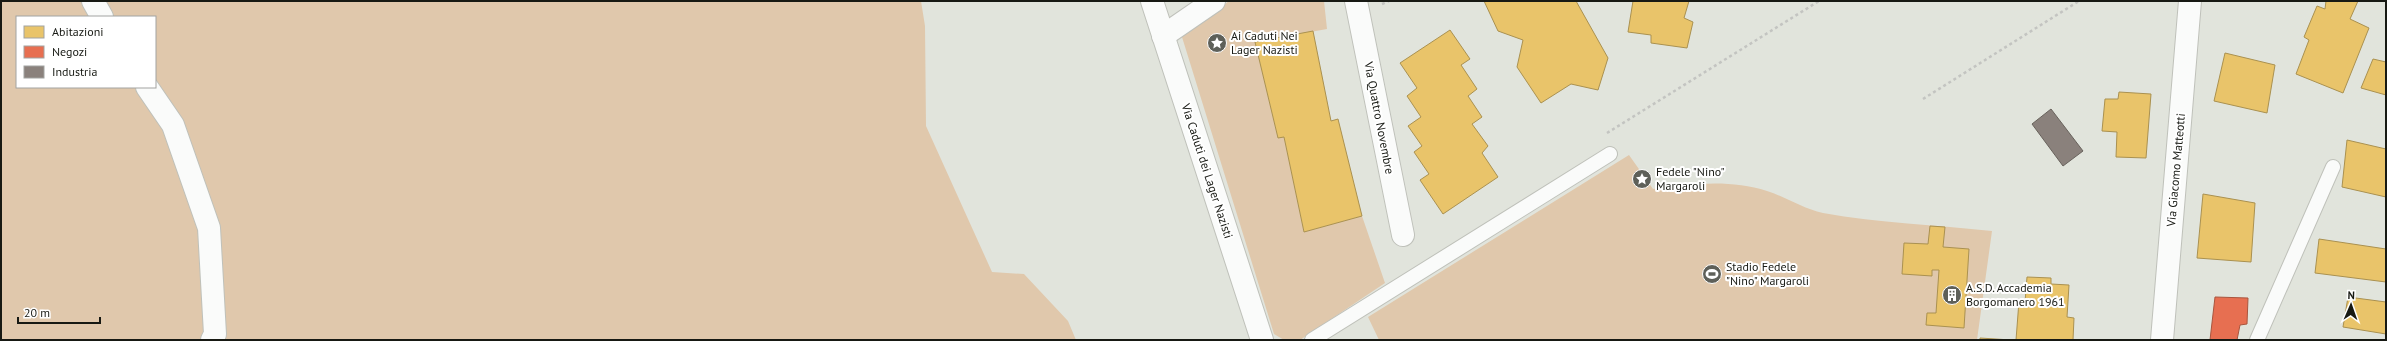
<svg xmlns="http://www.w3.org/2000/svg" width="2387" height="341" font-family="'PT Sans',sans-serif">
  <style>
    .green { fill: #e0c8ac; fill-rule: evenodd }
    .homes { fill: #e9c46a; stroke: #aa9150 }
    .shops { fill: #e76f51; stroke: #a9553e }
    .industry { fill: #8a817c; stroke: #68625c }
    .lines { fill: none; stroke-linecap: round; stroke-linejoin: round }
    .lane-casing { stroke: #bfc1ba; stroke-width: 16 }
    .street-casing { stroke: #bfc1ba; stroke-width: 24 }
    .secondary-casing { stroke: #bfc1ba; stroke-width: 24 }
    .path { stroke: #c3c4c1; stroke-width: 2.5; stroke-dasharray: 3 3; stroke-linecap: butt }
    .lane { stroke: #fafbfa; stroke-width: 14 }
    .street { stroke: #fafbfa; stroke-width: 22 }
    .secondary { stroke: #fafbfa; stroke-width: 22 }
    .labels { text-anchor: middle; stroke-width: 4; stroke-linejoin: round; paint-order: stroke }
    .poi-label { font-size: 12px; fill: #171913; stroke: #fff; text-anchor: start }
    .street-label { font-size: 12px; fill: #171913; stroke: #fff }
  </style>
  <rect width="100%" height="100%" fill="#e1e4dc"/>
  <!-- green -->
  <g class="green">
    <path d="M1,1H921L925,26L926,126L992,272L1024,274L1068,321L1076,340H1ZM17,17H155V87H17Z"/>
    <polygon points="1229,1 1324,1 1327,29 1255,42 1278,138 1284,137 1304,232 1362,216 1385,283 1300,340 1284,340 1274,334 1182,37"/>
    <path d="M1629,155L1653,189C1690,184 1730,179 1767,191C1786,197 1803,209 1823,213C1879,223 1936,225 1992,231L1977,340H1379L1368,317Z"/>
  </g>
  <!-- homes -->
  <g class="homes">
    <polygon points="1484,1 1576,1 1608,58 1598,90 1571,84 1541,103 1517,67 1523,40 1498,31"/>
    <polygon points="1633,1 1689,1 1684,18 1693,22 1687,48 1651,43 1651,35 1628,32"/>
    <polygon points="2326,1 2358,1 2350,19 2369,28 2343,93 2296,74 2309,40 2304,37 2317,6 2325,9"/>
    <polygon points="1450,30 1470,59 1461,65 1477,89 1468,96 1482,117 1472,124 1488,146 1482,153 1498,177 1443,214 1420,180 1429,174 1414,152 1422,146 1408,126 1421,117 1407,96 1417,88 1400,63"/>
    <polygon points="1313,31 1331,121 1338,119 1362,216 1304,232 1284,137 1278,138 1255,42"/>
    <polygon points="2225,53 2275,65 2267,113 2214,101"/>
    <polygon points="2373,59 2386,62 2386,95 2361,88"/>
    <polygon points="2119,92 2151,94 2146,158 2116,157 2117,132 2102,131 2105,99 2118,99"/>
    <polygon points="2347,140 2386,149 2386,197 2342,187"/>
    <polygon points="2203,194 2255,203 2251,262 2197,258"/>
    <polygon points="1930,226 1945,227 1943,247 1969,249 1964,328 1926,325 1927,313 1936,313 1939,270 1932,270 1932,276 1902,274 1904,243 1928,244"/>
    <polygon points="2319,239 2386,249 2386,282 2315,273"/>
    <polygon points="2027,277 2051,278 2051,284 2069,285 2067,317 2074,318 2073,340 2016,340 2019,301 2025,302"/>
    <polygon points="2348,297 2386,302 2386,334 2343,327"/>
    <polygon points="1980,338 2011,340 1980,340"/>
  </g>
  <!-- shops -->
  <polygon class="shops" points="2215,297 2248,298 2247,324 2240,325 2237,340 2210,340"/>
  <!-- industry -->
  <polygon class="industry" points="2051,109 2083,151 2063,166 2032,124"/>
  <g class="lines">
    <!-- lane casing -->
    <g class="lane-casing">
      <g id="lane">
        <polyline points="1312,340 1610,154"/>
        <polyline points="2257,340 2333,167"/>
      </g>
    </g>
    <!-- street casing -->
    <g class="street-casing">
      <g id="street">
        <polyline points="93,1 102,17"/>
        <polyline points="1356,1 1403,235"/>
        <polyline points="1163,36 1214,1"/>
        <polyline points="147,87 173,125 209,228 215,334 212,340"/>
      </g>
    </g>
    <!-- secondary casing -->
    <g class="secondary-casing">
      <g id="secondary">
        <polyline points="1152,1 1262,340"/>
        <polyline points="2162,340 2190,1"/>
      </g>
    </g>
    <!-- path -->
    <g class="path">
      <polyline points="1382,4 1389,1"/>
      <polyline points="1923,99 2079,1"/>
      <polyline points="1607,133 1819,1"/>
    </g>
    <!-- lane -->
    <use href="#lane" class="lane"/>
    <!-- street -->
    <use href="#street" class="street"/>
    <!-- secondary -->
    <use href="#secondary" class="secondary"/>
  </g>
  <!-- icons -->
  <defs>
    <g id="sight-disc" transform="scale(1)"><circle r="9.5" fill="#5e6059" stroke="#fff"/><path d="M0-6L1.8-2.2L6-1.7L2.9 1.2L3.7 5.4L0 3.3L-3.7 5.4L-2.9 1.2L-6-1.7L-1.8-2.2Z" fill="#fff"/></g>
    <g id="stadium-disc" transform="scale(1)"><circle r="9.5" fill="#5e6059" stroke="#fff"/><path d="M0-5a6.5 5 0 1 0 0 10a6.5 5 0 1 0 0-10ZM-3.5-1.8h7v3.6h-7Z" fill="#fff"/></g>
    <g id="building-disc" transform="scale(1)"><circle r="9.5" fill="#5e6059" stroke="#fff"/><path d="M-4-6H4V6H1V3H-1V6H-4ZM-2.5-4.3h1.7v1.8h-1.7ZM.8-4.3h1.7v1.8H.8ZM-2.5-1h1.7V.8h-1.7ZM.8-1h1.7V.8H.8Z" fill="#fff"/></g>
  </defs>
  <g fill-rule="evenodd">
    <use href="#sight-disc" x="1217" y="43"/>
    <use href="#sight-disc" x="1642" y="179"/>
    <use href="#stadium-disc" x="1712" y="274"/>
    <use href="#building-disc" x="1952" y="295"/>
  </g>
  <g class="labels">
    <!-- poi labels -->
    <g class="poi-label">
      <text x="1231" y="40">Ai Caduti Nei<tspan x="1231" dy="14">Lager Nazisti</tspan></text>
      <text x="1656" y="176">Fedele "Nino"<tspan x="1656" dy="14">Margaroli</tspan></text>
      <text x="1726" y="271">Stadio Fedele<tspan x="1726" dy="14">"Nino" Margaroli</tspan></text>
      <text x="1966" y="292">A.S.D. Accademia<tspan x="1966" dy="14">Borgomanero 1961</tspan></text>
    </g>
    <!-- street labels -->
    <g class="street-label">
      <text transform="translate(1379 118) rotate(79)" y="4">Via Quattro Novembre</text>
      <text transform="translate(2176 170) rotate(-85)" y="4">Via Giacomo Matteotti</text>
      <text transform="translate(1207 171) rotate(72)" y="4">Via Caduti dei Lager Nazisti</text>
    </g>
  </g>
  <!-- border -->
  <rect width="2387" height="341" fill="none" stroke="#171913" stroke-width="4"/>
  <!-- legend -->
  <rect x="16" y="16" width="140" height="72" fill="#ffffff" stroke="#a2a3a1"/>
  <rect x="24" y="26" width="20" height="12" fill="#e9c46a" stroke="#a2a3a1"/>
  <text x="52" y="36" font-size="12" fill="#171913">Abitazioni</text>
  <rect x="24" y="46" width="20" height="12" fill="#e76f51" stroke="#a2a3a1"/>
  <text x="52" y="56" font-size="12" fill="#171913">Negozi</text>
  <rect x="24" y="66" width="20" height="12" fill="#8a817c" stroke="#a2a3a1"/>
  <text x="52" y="76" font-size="12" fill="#171913">Industria</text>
  <!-- north arrow -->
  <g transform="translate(2351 305) rotate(2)" stroke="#ffffff" stroke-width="3" paint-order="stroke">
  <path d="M0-3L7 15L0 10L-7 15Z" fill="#171913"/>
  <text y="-6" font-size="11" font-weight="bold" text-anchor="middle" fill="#171913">N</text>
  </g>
  <!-- scale -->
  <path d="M18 317v6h82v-6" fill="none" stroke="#171913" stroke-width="2"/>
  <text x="24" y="317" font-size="12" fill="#171913" stroke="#ffffff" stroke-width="3" paint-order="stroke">20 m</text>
</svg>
